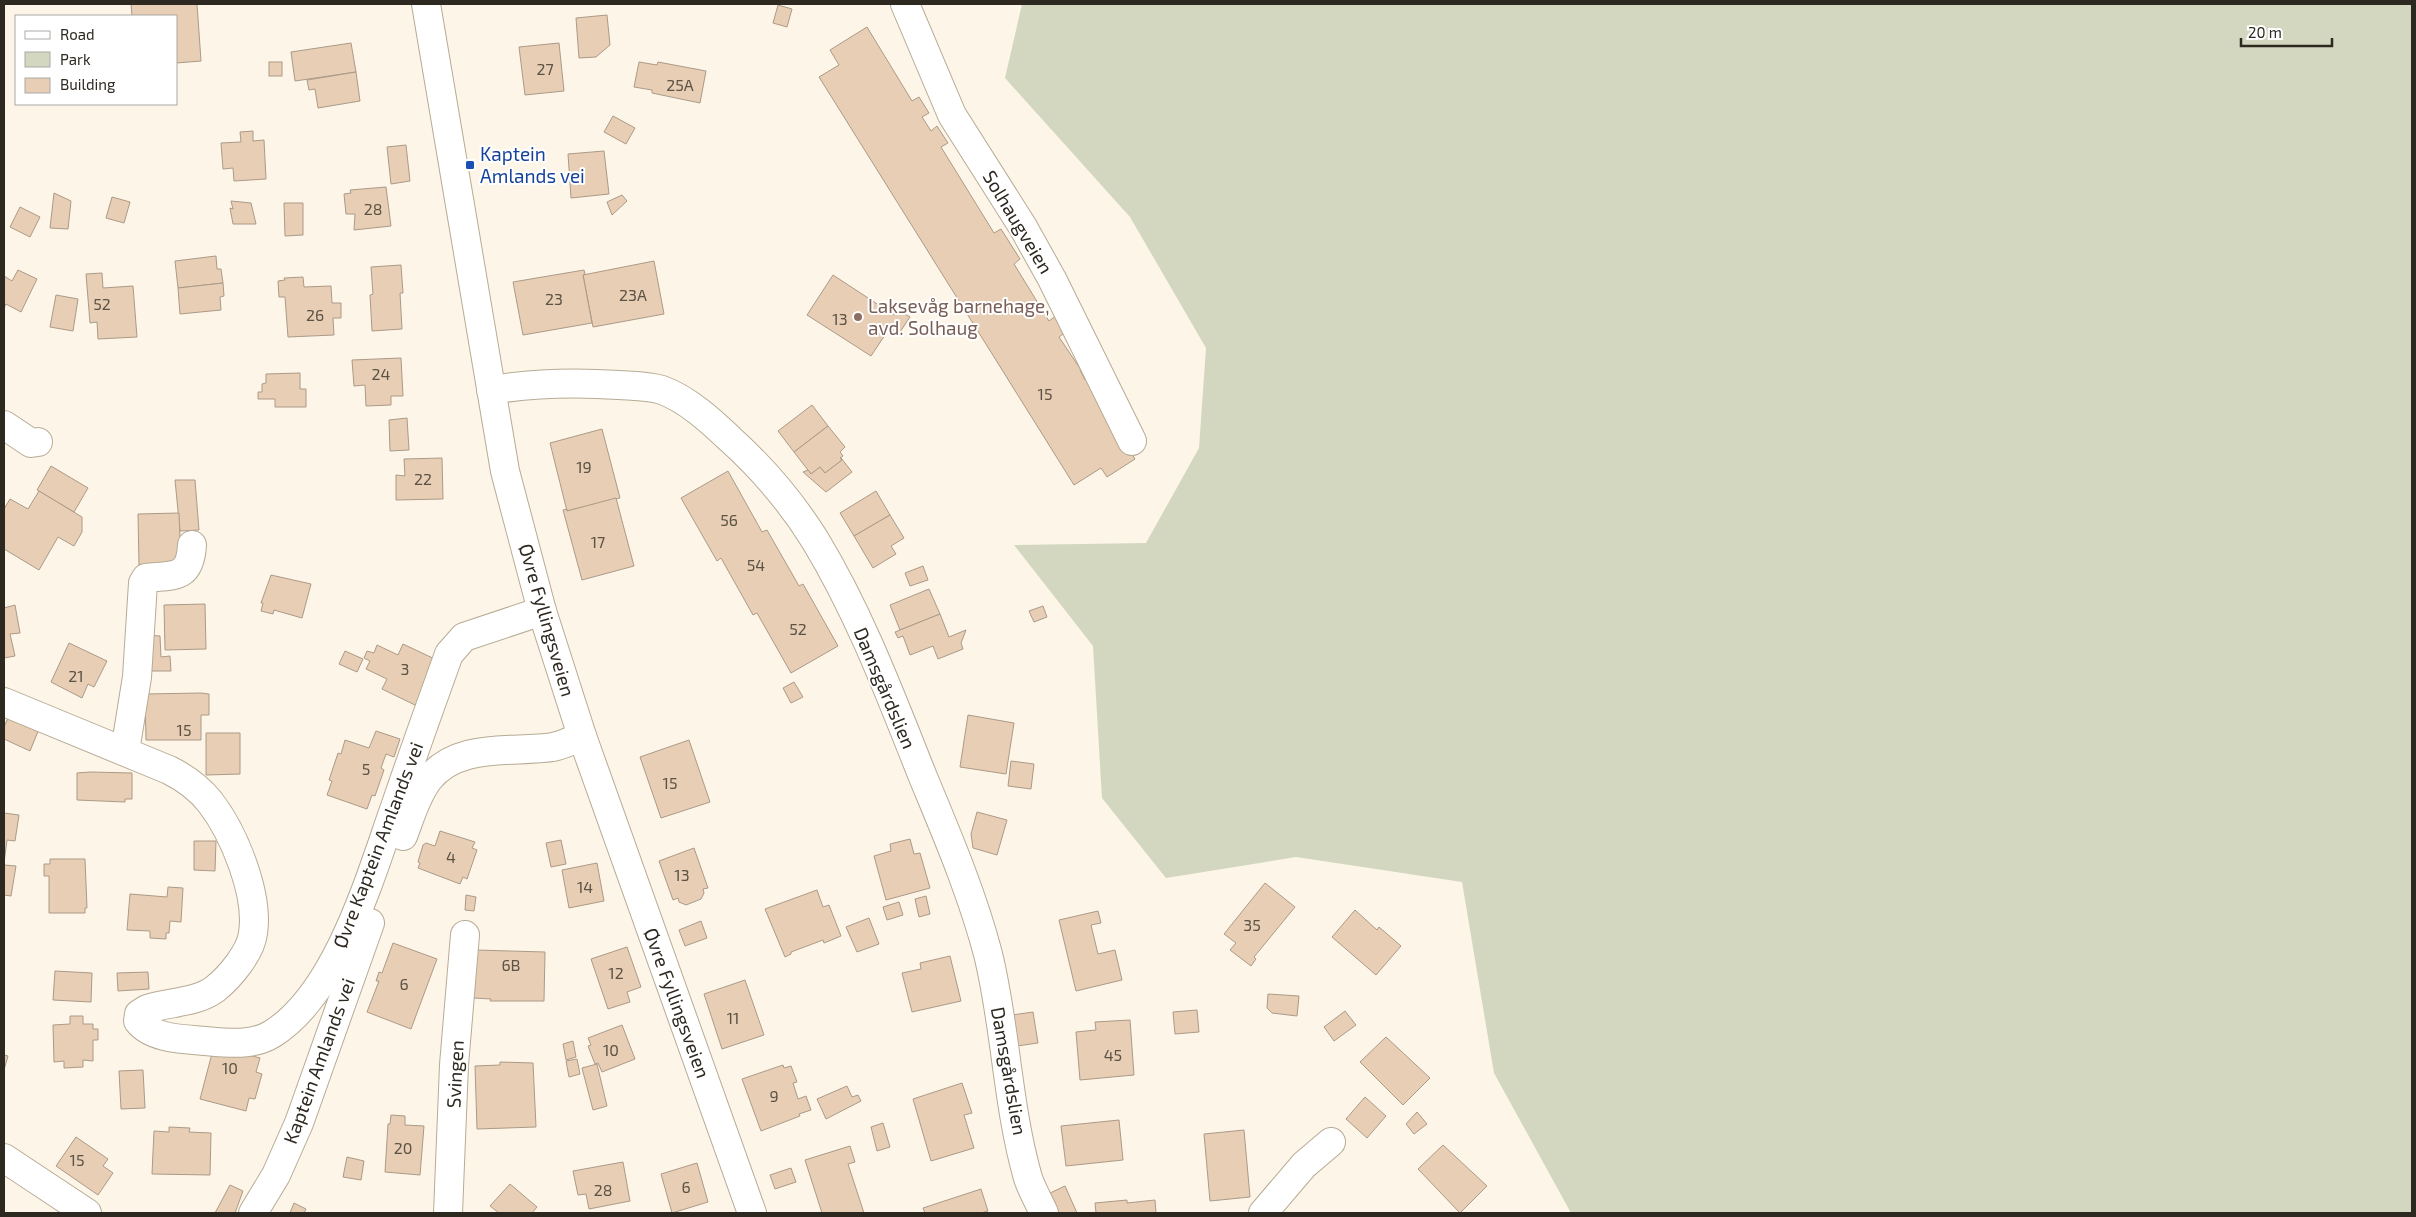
<svg xmlns="http://www.w3.org/2000/svg" width="2416" height="1217" font-family="'Exo 2',sans-serif">
  <style>
    .green { fill: #d3d7bf }
    .building { fill: #e7ceb4; stroke: #ac9a88 }
    .lines { fill: none; stroke-linecap: round; stroke-linejoin: round }
    .minor-casing { stroke: #b7ab95; stroke-width: 30 }
    .secondary-casing { stroke: #b7ab95; stroke-width: 30 }
    .minor { stroke: #fff; stroke-width: 28 }
    .secondary { stroke: #fff; stroke-width: 28 }
    .transit-dot { fill: #1a4fb4; stroke: #fff; stroke-width: 2 }
    .education-dot { fill: #8d6e63; stroke: #fff; stroke-width: 2 }
    .labels { text-anchor: middle; stroke-width: 4; stroke-linejoin: round; paint-order: stroke }
    .number-label { font-size: 16px; fill: #5c5245 }
    .transit-label { font-size: 19px; fill: #164399; stroke: #fff; text-anchor: start }
    .street-label { font-size: 19px; fill: #2d2820; stroke: #fff }
    .education-label { font-size: 19px; fill: #785e54; stroke: #fff; text-anchor: start }
  </style>
  <rect width="100%" height="100%" fill="#fdf5e7"/>
  <!-- green -->
  <polygon class="green" points="1022,4 2412,4 2412,1213 1571,1213 1494,1073 1462,882 1296,857 1166,878 1102,798 1093,646 1014,545 1146,543 1199,448 1206,348 1130,217 1005,78"/>
  <!-- building -->
  <g class="building">
    <polygon points="131,4 197,4 201,61 176,63 176,16 132,16"/>
    <polygon points="778,5 792,9 787,27 773,23"/>
    <polygon points="607,15 610,45 596,57 579,58 576,18"/>
    <polygon points="867,27 912,101 919,97 929,113 922,117 931,131 937,126 948,143 941,147 994,233 1001,229 1020,259 1014,264 1049,321 1056,316 1066,332 1059,337 1081,370 1080,370 1085,380 1092,375 1096,395 1135,459 1107,477 1101,468 1074,485 819,77 839,65 830,50"/>
    <polygon points="351,43 356,72 295,81 291,52"/>
    <polygon points="559,43 564,91 525,95 519,47"/>
    <rect x="269" y="62" width="13" height="14"/>
    <polygon points="639,62 657,65 658,62 706,71 700,103 652,93 652,90 634,87"/>
    <polygon points="356,72 360,101 318,108 315,89 309,90 307,80"/>
    <polygon points="613,116 635,128 626,144 604,132"/>
    <polygon points="253,131 253,141 264,140 266,179 234,181 233,168 223,169 221,143 241,142 240,132"/>
    <polygon points="406,145 410,181 391,184 387,147"/>
    <polygon points="604,151 609,194 571,198 568,154"/>
    <polygon points="386,187 391,226 354,230 355,214 346,214 344,194 351,193 350,190"/>
    <polygon points="54,193 71,201 68,229 50,228"/>
    <polygon points="622,195 627,201 612,215 607,202"/>
    <polygon points="112,197 130,202 124,223 106,218"/>
    <polygon points="231,201 251,203 256,224 233,224 230,208 233,209"/>
    <polygon points="284,203 303,203 303,235 285,236"/>
    <polygon points="20,207 40,217 30,237 10,227"/>
    <polygon points="216,256 217,269 221,269 223,283 178,288 175,261"/>
    <polygon points="654,261 664,314 593,327 583,275"/>
    <polygon points="401,265 403,293 400,293 402,329 372,331 370,295 373,294 371,267"/>
    <polygon points="18,270 37,279 21,312 6,304 4,308 4,276 12,281"/>
    <polygon points="584,270 585,274 583,275 592,323 523,335 513,282"/>
    <polygon points="102,273 103,288 133,286 137,337 98,339 97,322 90,323 86,274"/>
    <polygon points="833,275 894,315 898,310 910,317 898,335 889,329 871,356 807,315"/>
    <polygon points="303,277 304,287 331,286 332,303 341,303 341,318 333,318 334,335 288,337 285,297 279,297 278,281 285,280 284,278"/>
    <polygon points="223,283 224,296 220,297 221,310 180,314 178,288"/>
    <polygon points="56,295 78,299 73,331 50,327"/>
    <polygon points="401,358 403,396 391,396 391,405 366,406 365,385 354,386 352,360"/>
    <polygon points="300,373 300,389 306,389 306,407 275,407 275,399 258,399 258,392 262,392 262,384 266,383 266,374"/>
    <polygon points="812,405 828,426 794,452 778,431"/>
    <polygon points="407,418 409,450 390,451 389,420"/>
    <polygon points="828,426 845,447 840,452 843,456 840,458 842,460 825,473 820,467 811,474 794,452"/>
    <polygon points="602,429 620,498 567,511 550,443"/>
    <polygon points="442,458 443,499 396,500 396,475 405,476 404,459"/>
    <polygon points="841,458 852,472 826,492 803,472 808,470 811,474 820,467 825,473 842,460"/>
    <polygon points="51,466 88,488 74,512 37,490"/>
    <polygon points="728,471 762,532 767,530 799,586 803,584 838,646 791,673 757,613 753,615 721,558 717,561 681,498"/>
    <polygon points="175,480 195,480 199,530 180,531"/>
    <polygon points="39,491 82,517 82,532 74,546 58,537 39,570 4,549 4,509 10,499 28,509"/>
    <polygon points="876,491 890,515 854,536 840,513"/>
    <polygon points="616,498 634,566 582,580 563,510 567,509 567,511"/>
    <polygon points="179,513 181,563 139,565 138,514"/>
    <polygon points="890,515 904,538 891,546 896,554 873,568 854,536"/>
    <polygon points="923,566 928,580 910,586 905,573"/>
    <polygon points="271,575 311,584 302,618 274,610 273,614 261,611 263,603 261,603"/>
    <polygon points="929,589 940,614 900,630 890,605"/>
    <polygon points="205,604 206,649 165,650 164,605"/>
    <polygon points="15,605 20,633 10,634 15,656 4,658 4,608"/>
    <polygon points="1043,606 1047,617 1034,622 1029,611"/>
    <polygon points="940,614 949,637 966,630 961,643 963,649 938,659 933,646 910,655 903,636 898,638 895,632"/>
    <polygon points="145,635 160,636 161,657 170,656 171,671 145,671"/>
    <polygon points="69,643 107,661 94,687 88,684 82,698 51,682"/>
    <polygon points="403,644 439,661 417,706 382,689 387,679 366,669 370,661 364,658 367,651 374,653 377,645 398,655"/>
    <polygon points="345,651 363,659 357,672 339,664"/>
    <polygon points="794,682 803,697 791,703 783,688"/>
    <polygon points="201,693 209,694 209,715 201,715 201,740 146,740 145,694"/>
    <polygon points="11,711 41,724 30,751 4,739 4,727"/>
    <polygon points="968,715 1014,723 1006,774 960,767"/>
    <polygon points="376,731 400,739 394,757 386,754 381,768 384,770 375,796 372,795 367,809 327,795 332,781 329,780 338,753 341,754 345,740 369,748"/>
    <polygon points="206,733 240,733 240,774 206,775"/>
    <polygon points="689,740 710,802 661,818 640,757"/>
    <polygon points="1011,761 1034,764 1031,789 1008,786"/>
    <polygon points="90,772 132,773 132,799 125,799 125,802 77,800 77,773"/>
    <polygon points="977,812 1007,820 997,855 973,848 971,834"/>
    <polygon points="4,813 19,815 15,841 7,840 4,863"/>
    <polygon points="440,831 475,842 472,848 477,850 467,879 463,877 460,884 418,868 420,863 418,862 423,845 426,843 435,846"/>
    <polygon points="910,839 914,854 920,853 930,888 886,900 874,856 891,851 890,844"/>
    <polygon points="561,840 566,864 551,867 546,843"/>
    <polygon points="194,841 216,841 215,871 194,870"/>
    <polygon points="694,848 708,888 703,889 704,893 701,899 686,905 679,902 678,898 673,900 659,861"/>
    <polygon points="50,859 85,859 87,908 85,908 85,913 49,913 49,876 44,876 44,864 50,864"/>
    <polygon points="597,863 604,901 569,908 562,870"/>
    <polygon points="4,865 16,866 11,896 4,895"/>
    <polygon points="1265,883 1295,907 1254,957 1256,959 1251,966 1230,950 1236,943 1224,934"/>
    <polygon points="168,887 183,888 181,922 170,921 169,933 166,933 166,939 150,938 150,931 127,930 130,894 167,897"/>
    <polygon points="817,890 823,907 829,905 841,936 824,943 823,940 791,952 791,954 785,957 765,909"/>
    <polygon points="466,895 476,897 474,911 465,910"/>
    <polygon points="926,896 930,914 919,917 915,899"/>
    <polygon points="899,902 903,915 887,920 883,907"/>
    <polygon points="1355,910 1377,930 1379,927 1401,946 1376,975 1332,937"/>
    <polygon points="1098,911 1101,923 1091,925 1098,954 1115,950 1122,980 1076,991 1059,920"/>
    <polygon points="869,918 879,944 857,952 846,927"/>
    <polygon points="701,921 707,938 685,946 679,930"/>
    <polygon points="393,943 437,959 411,1029 367,1012 379,981 376,981 379,972 382,973"/>
    <polygon points="627,947 641,987 627,992 630,1002 608,1009 591,959"/>
    <polygon points="475,950 545,952 544,1001 490,1001 491,999 473,998"/>
    <polygon points="950,956 961,1001 912,1012 902,973 921,969 920,963"/>
    <polygon points="55,971 92,973 91,1002 53,1000"/>
    <polygon points="148,972 149,989 118,991 117,973"/>
    <polygon points="745,980 764,1035 722,1049 704,994"/>
    <polygon points="1268,994 1299,996 1297,1016 1272,1013 1267,1008"/>
    <polygon points="1197,1010 1199,1032 1175,1034 1173,1012"/>
    <polygon points="1345,1011 1356,1025 1334,1041 1324,1027"/>
    <polygon points="1033,1012 1038,1043 1017,1046 1012,1015"/>
    <polygon points="70,1016 83,1016 83,1024 93,1024 93,1029 98,1029 98,1040 93,1040 93,1061 83,1060 83,1067 64,1068 64,1061 54,1062 53,1025 70,1024"/>
    <polygon points="1130,1020 1134,1075 1080,1080 1076,1032 1096,1030 1095,1022"/>
    <polygon points="622,1025 635,1059 602,1072 598,1063 595,1064 588,1046 591,1045 588,1038"/>
    <polygon points="1386,1037 1430,1078 1403,1105 1360,1062"/>
    <polygon points="573,1041 576,1057 566,1060 563,1044"/>
    <polygon points="214,1046 260,1058 256,1072 262,1074 255,1099 249,1098 246,1111 200,1099"/>
    <polygon points="4,1055 8,1056 4,1070"/>
    <polygon points="577,1059 580,1074 569,1077 566,1061"/>
    <polygon points="500,1062 533,1063 536,1127 477,1129 475,1066 500,1065"/>
    <polygon points="597,1064 607,1106 593,1110 582,1068"/>
    <polygon points="783,1065 784,1068 791,1066 797,1082 793,1083 798,1099 806,1096 811,1110 799,1114 800,1116 761,1131 742,1079"/>
    <polygon points="143,1070 145,1108 121,1109 119,1071"/>
    <polygon points="962,1083 972,1113 964,1115 974,1148 931,1161 913,1099"/>
    <polygon points="847,1086 852,1097 858,1095 861,1101 826,1119 817,1099"/>
    <polygon points="1365,1097 1386,1116 1367,1138 1346,1119"/>
    <polygon points="1417,1112 1427,1124 1414,1134 1406,1124"/>
    <polygon points="391,1115 405,1116 405,1125 424,1126 420,1175 385,1172 388,1124 390,1124"/>
    <polygon points="1119,1120 1123,1160 1066,1166 1061,1126"/>
    <polygon points="883,1123 890,1147 877,1151 871,1127"/>
    <polygon points="169,1127 190,1128 189,1132 211,1133 210,1175 152,1174 154,1131 169,1132"/>
    <polygon points="1244,1130 1250,1197 1210,1201 1204,1134"/>
    <polygon points="76,1137 108,1159 103,1166 113,1173 98,1195 56,1166"/>
    <polygon points="1443,1145 1487,1186 1460,1213 1418,1169"/>
    <polygon points="850,1146 855,1162 848,1164 864,1213 822,1213 805,1160"/>
    <polygon points="347,1157 364,1161 361,1180 343,1177"/>
    <polygon points="623,1162 630,1201 589,1209 586,1194 578,1195 573,1171"/>
    <polygon points="697,1163 708,1202 672,1213 661,1174"/>
    <polygon points="791,1168 796,1182 775,1189 770,1175"/>
    <polygon points="510,1184 537,1207 532,1213 499,1213 490,1206"/>
    <polygon points="230,1185 243,1191 235,1213 215,1213"/>
    <polygon points="1065,1186 1077,1213 1057,1213 1048,1194"/>
    <polygon points="981,1189 988,1211 981,1213 925,1213 923,1208"/>
    <polygon points="1127,1200 1127,1203 1155,1200 1156,1213 1096,1213 1095,1203"/>
    <polygon points="294,1203 306,1209 304,1213 290,1213"/>
  </g>
  <g class="lines">
    <!-- minor casing -->
    <g class="minor-casing">
      <g id="minor">
        <polyline points="905,4 952,115 1023,227 1052,279 1132,441"/>
        <path d="M491,390C533,383 576,382 619,385C633,386 649,386 662,390C687,399 711,421 730,439C762,468 792,503 815,540C860,614 891,697 923,777C947,835 972,893 988,954C1006,1027 1007,1105 1028,1178C1032,1190 1039,1202 1044,1213"/>
        <polyline points="4,425 31,443 38,442"/>
        <path d="M4,702L169,770C185,778 199,788 210,802C234,833 259,894 253,933C251,952 230,977 215,989C196,1003 169,1002 147,1009L139,1014L138,1021C152,1039 184,1039 205,1041C227,1043 253,1046 272,1034C338,993 371,874 396,804C413,754 431,704 449,654L464,637L542,611"/>
        <path d="M125,751L137,677L143,583L146,578C175,575 190,579 192,545"/>
        <path d="M403,836C410,818 416,796 428,780C457,742 512,753 553,747C563,745 573,740 582,736"/>
        <polyline points="4,1158 87,1213"/>
        <polyline points="253,1213 276,1175 299,1123 370,923"/>
        <polyline points="448,1213 454,1065 465,935"/>
        <polyline points="1263,1213 1304,1165 1331,1142"/>
      </g>
    </g>
    <!-- secondary casing -->
    <g class="secondary-casing">
      <polyline id="secondary" points="426,4 505,471 542,611 582,736 752,1213"/>
    </g>
    <!-- minor -->
    <use href="#minor" class="minor"/>
    <!-- secondary -->
    <use href="#secondary" class="secondary"/>
  </g>
  <!-- markers -->
  <rect class="transit-dot" x="465" y="160" width="10" height="10" rx="2.5"/>
  <circle class="education-dot" cx="858" cy="317" r="5"/>
  <g class="labels">
    <!-- number labels -->
    <g class="number-label">
      <text x="545" y="75">27</text>
      <text x="680" y="91">25A</text>
      <text x="373" y="215">28</text>
      <text x="633" y="301">23A</text>
      <text x="554" y="305">23</text>
      <text x="102" y="310">52</text>
      <text x="315" y="321">26</text>
      <text x="840" y="325">13</text>
      <text x="381" y="380">24</text>
      <text x="1045" y="400">15</text>
      <text x="584" y="473">19</text>
      <text x="423" y="485">22</text>
      <text x="729" y="526">56</text>
      <text x="598" y="548">17</text>
      <text x="756" y="571">54</text>
      <text x="798" y="635">52</text>
      <text x="405" y="675">3</text>
      <text x="76" y="682">21</text>
      <text x="184" y="736">15</text>
      <text x="366" y="775">5</text>
      <text x="670" y="789">15</text>
      <text x="451" y="863">4</text>
      <text x="682" y="881">13</text>
      <text x="585" y="893">14</text>
      <text x="1252" y="931">35</text>
      <text x="511" y="971">6B</text>
      <text x="616" y="979">12</text>
      <text x="404" y="990">6</text>
      <text x="733" y="1024">11</text>
      <text x="611" y="1056">10</text>
      <text x="1113" y="1061">45</text>
      <text x="230" y="1074">10</text>
      <text x="774" y="1102">9</text>
      <text x="403" y="1154">20</text>
      <text x="77" y="1166">15</text>
      <text x="686" y="1193">6</text>
      <text x="603" y="1196">28</text>
    </g>
    <!-- transit labels -->
    <g class="transit-label">
      <text x="480" y="161">Kaptein<tspan x="480" dy="22">Amlands vei</tspan></text>
    </g>
    <!-- street labels -->
    <g class="street-label">
      <text transform="translate(1018 222) rotate(59)" y="7">Solhaugveien</text>
      <text transform="translate(547 620) rotate(74)" y="7">Øvre Fyllingsveien</text>
      <text transform="translate(885 688) rotate(67)" y="7">Damsgårdslien</text>
      <text transform="translate(378 845) rotate(-69)" y="7">Øvre Kaptein Amlands vei</text>
      <text transform="translate(677 1003) rotate(70)" y="7">Øvre Fyllingsveien</text>
      <text transform="translate(319 1061) rotate(-70)" y="7">Kaptein Amlands vei</text>
      <text transform="translate(1009 1071) rotate(80)" y="7">Damsgårdslien</text>
      <text transform="translate(455 1074) rotate(-87)" y="7">Svingen</text>
    </g>
    <!-- education labels -->
    <g class="education-label">
      <text x="868" y="313">Laksevåg barnehage,<tspan x="868" dy="22">avd. Solhaug</tspan></text>
    </g>
  </g>
  <!-- border -->
  <rect width="2416" height="1217" fill="none" stroke="#2d2820" stroke-width="10"/>
  <!-- legend -->
  <rect x="15" y="15" width="162" height="90" fill="#ffffff" stroke="#aba9a6"/>
  <rect x="25" y="31" width="25" height="8" fill="#ffffff" stroke="#aba9a6"/>
  <text x="60" y="40" font-size="15" fill="#2d2820">Road</text>
  <rect x="25" y="52" width="25" height="15" fill="#d3d7bf" stroke="#aba9a6"/>
  <text x="60" y="65" font-size="15" fill="#2d2820">Park</text>
  <rect x="25" y="78" width="25" height="15" fill="#e7ceb4" stroke="#aba9a6"/>
  <text x="60" y="90" font-size="15" fill="#2d2820">Building</text>
  <!-- scale -->
  <path d="M2241 38v8h91v-8" fill="none" stroke="#2d2820" stroke-width="2.5"/>
  <text x="2248" y="38" font-size="15" fill="#2d2820" stroke="#ffffff" stroke-width="4" paint-order="stroke">20 m</text>
</svg>
